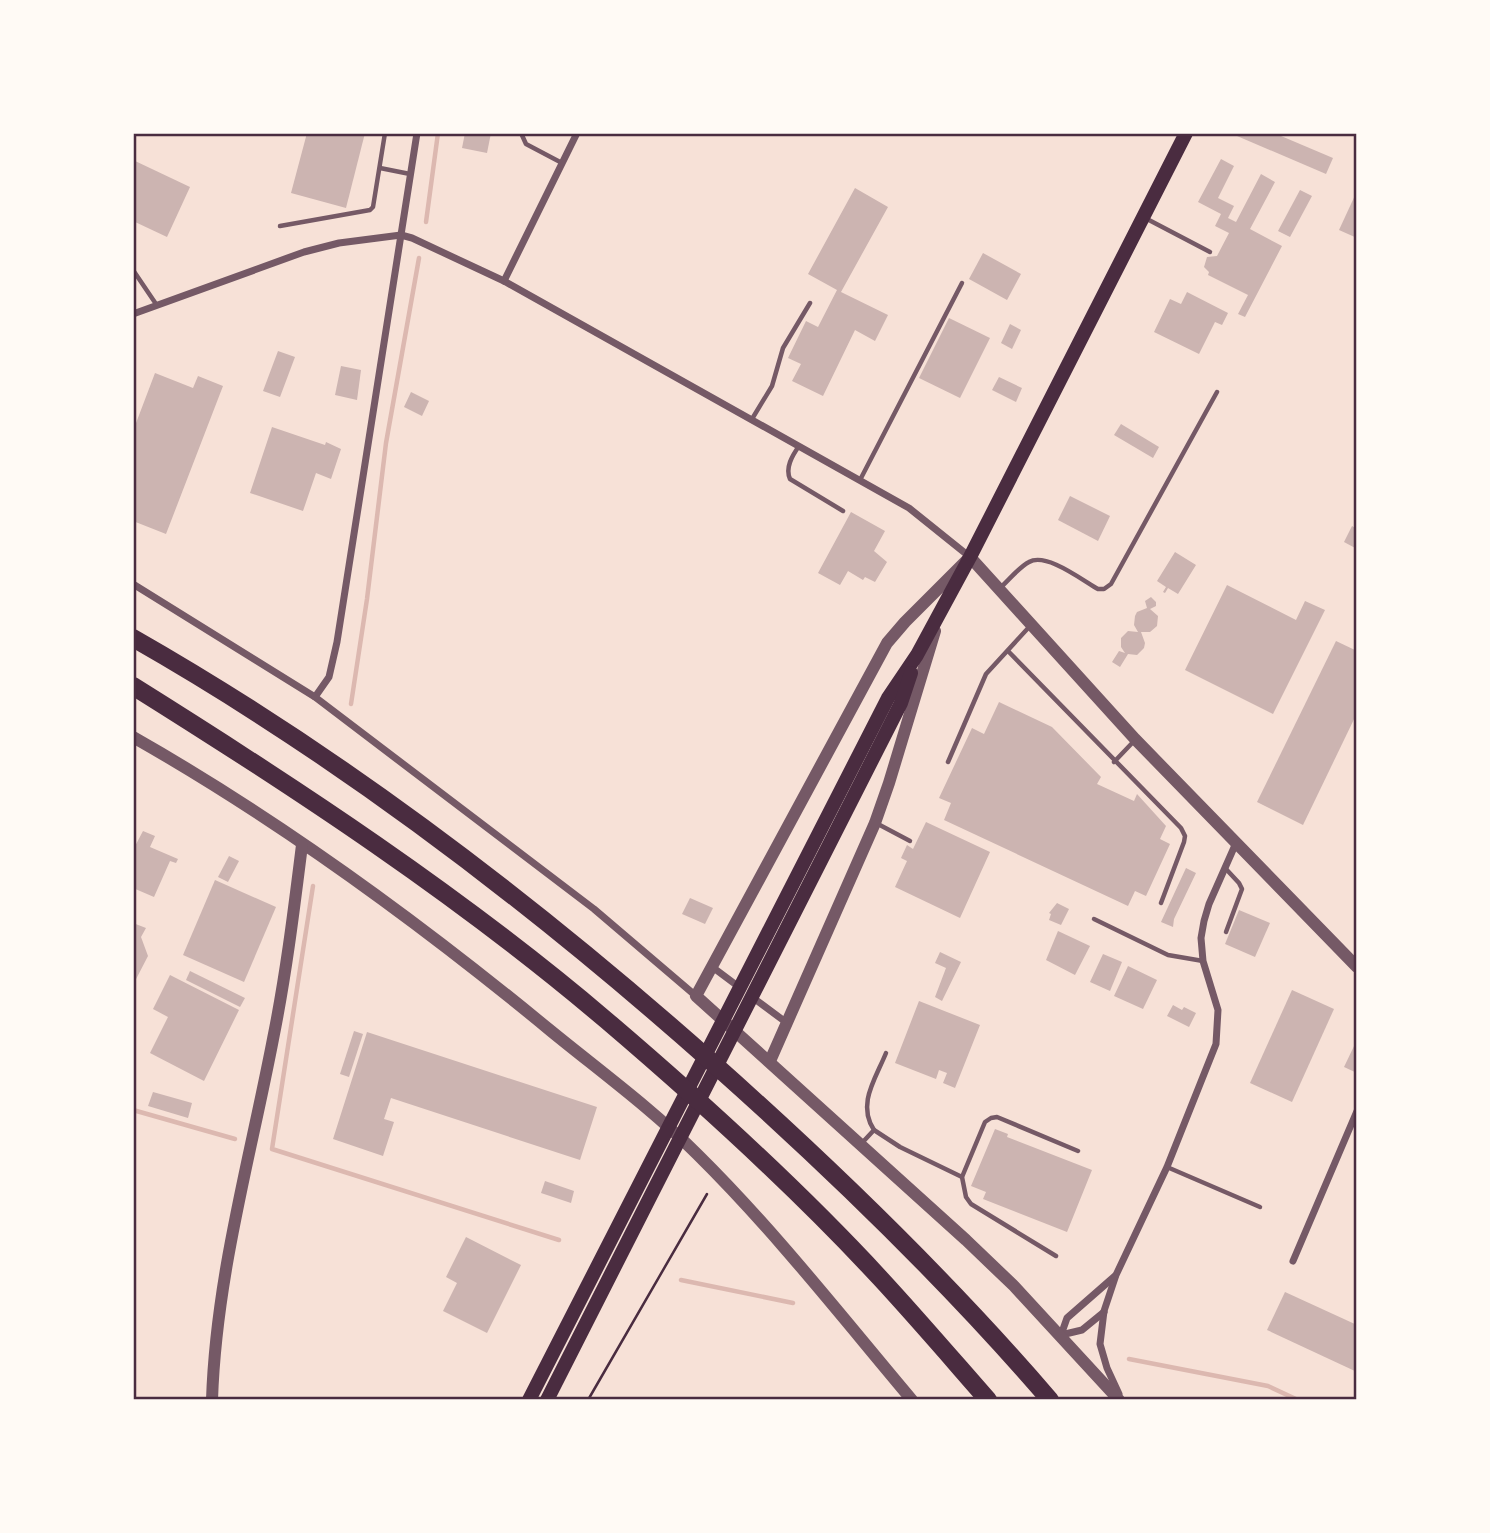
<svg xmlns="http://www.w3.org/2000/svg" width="1490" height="1533" font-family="Ubuntu,sans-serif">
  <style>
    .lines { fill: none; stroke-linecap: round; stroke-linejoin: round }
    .stream { stroke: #dcb8b0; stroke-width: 4.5 }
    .building { fill: #ccb4b1 }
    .path { stroke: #4a2c40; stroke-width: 2.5 }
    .service { stroke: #755966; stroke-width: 4.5 }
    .minor { stroke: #755966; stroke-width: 7 }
    .tertiary { stroke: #755966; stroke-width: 12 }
    .secondary { stroke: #4a2c40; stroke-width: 14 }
    .motorway { stroke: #4a2c40; stroke-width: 18 }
    .neatline { fill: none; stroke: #4a2c40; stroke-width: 2.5 }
  </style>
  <rect width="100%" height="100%" fill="#f7e1d7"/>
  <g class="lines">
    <!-- stream -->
    <g class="stream">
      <polyline points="426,222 438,133"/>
      <polyline points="351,704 367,599 386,443 419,258"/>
      <polyline points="313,886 272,1149 559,1240"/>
      <polyline points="133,1110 235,1139"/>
      <polyline points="681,1280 793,1303"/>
      <polyline points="1129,1359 1268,1386 1298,1400"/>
    </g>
  </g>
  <!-- building -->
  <g class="building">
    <polygon points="307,133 365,133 346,208 291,193"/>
    <polygon points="465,133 491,133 487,153 462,148"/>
    <polygon points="1230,133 1274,133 1333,158 1326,174"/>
    <polygon points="1221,159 1234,166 1218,198 1234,206 1228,218 1236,222 1261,174 1275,182 1250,229 1282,246 1245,317 1238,314 1248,295 1208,275 1209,272 1204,267 1207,257 1217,256 1229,233 1215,226 1221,214 1198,202"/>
    <polygon points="133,160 190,187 167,237 133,221"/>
    <polygon points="855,188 888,207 841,292 888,315 875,341 855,330 823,396 792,381 801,364 788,358 806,321 818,327 837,290 808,274"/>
    <polygon points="1300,190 1312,196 1290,237 1278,231"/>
    <polygon points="1357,191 1357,238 1339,230"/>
    <polygon points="983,253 1021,274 1007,300 969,279"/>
    <polygon points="1187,292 1228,313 1222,325 1215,322 1199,354 1154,332 1170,299 1181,304"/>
    <polygon points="949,318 990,338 960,398 919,378"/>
    <polygon points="1010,324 1021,330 1012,349 1001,343"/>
    <polygon points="278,351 295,357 280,397 263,391"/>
    <polygon points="341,366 361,370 357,400 335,395"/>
    <polygon points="155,373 193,388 198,376 223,386 166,534 133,521 133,431"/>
    <polygon points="999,377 1022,388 1016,402 992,390"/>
    <polygon points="411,392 429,401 422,416 404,407"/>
    <polygon points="1121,424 1159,447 1153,458 1114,435"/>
    <polygon points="272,427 325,445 326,442 341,449 331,479 316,473 303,511 250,493"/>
    <polygon points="1070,496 1110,516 1098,541 1058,520"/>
    <polygon points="851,512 885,531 874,551 887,562 875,582 865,577 863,580 848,571 840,585 818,573"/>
    <polygon points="1352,526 1357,529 1357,549 1344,542"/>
    <polygon points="1175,552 1196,565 1178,594 1168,588 1165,593 1163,592 1166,587 1157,581"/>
    <polygon points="1227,585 1296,620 1305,601 1325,610 1273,714 1185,670"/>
    <polygon points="1151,597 1156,602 1156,606 1150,609 1158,616 1157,626 1150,632 1141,632 1145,643 1144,648 1137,655 1128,654 1120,667 1112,662 1119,651 1125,653 1121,647 1121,638 1128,631 1138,632 1134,625 1135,616 1137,612 1147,608 1145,601"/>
    <polygon points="1336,641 1357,651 1357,713 1303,825 1257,802"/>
    <polygon points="999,702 1052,727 1101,777 1097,784 1134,801 1137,794 1166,826 1160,839 1170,844 1146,896 1135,891 1128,906 944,820 951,803 939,798 972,728 984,734"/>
    <polygon points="926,822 990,852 960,918 895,887 907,861 901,858 907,845 913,849"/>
    <polygon points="143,831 155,836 150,847 178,859 176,863 170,861 154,897 133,888 133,850"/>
    <polygon points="229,856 239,861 228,882 218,877"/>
    <polygon points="1186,868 1196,873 1174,919 1173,927 1161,922"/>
    <polygon points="215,880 276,907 244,982 183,955"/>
    <polygon points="690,898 713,908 705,924 682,914"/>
    <polygon points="1057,903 1069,909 1061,925 1049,920 1051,914 1049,913"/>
    <polygon points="1239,910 1270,923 1255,957 1225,944"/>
    <polygon points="133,923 146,928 141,937 148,956 133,985"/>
    <polygon points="1058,931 1090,946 1075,975 1046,960"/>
    <polygon points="940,952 961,962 942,1001 935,997 946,968 935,963"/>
    <polygon points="1103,954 1122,962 1110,991 1090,982"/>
    <polygon points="1128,966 1157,980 1143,1009 1114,996"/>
    <polygon points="190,971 245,998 240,1007 186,980"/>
    <polygon points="170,975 239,1010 204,1081 150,1053 168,1017 153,1009"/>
    <polygon points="1292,990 1334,1009 1292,1102 1250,1083"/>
    <polygon points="919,1001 980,1025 955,1088 943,1083 947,1073 939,1070 936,1079 895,1063"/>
    <polygon points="1173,1005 1182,1010 1184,1007 1196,1013 1189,1027 1167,1016"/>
    <polygon points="354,1031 363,1034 349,1077 340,1074"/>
    <polygon points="367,1032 597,1107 580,1160 391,1098 384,1119 394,1122 383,1156 333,1139"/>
    <polygon points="1355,1044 1357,1045 1357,1073 1344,1067"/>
    <polygon points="153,1092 192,1103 188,1118 148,1106"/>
    <polygon points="995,1129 1008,1134 1007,1137 1092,1170 1067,1232 983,1199 986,1192 971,1186"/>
    <polygon points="545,1181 574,1191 571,1203 541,1193"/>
    <polygon points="466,1237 521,1265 487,1333 443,1311 457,1283 446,1277"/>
    <polygon points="1285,1292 1357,1325 1357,1372 1267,1330"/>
  </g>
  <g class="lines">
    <!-- path -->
    <polyline class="path" points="588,1400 707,1194"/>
    <!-- service -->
    <g class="service">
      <polyline points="521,133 526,144 562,163"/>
      <polyline points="380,168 410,174"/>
      <polyline points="1147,219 1210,252"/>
      <polyline points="280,226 370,210 373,207 385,133"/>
      <polyline points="133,270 156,304"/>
      <polyline points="752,419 772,386 783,348 810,303"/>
      <path d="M799,446C792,456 785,468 790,479L843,511"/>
      <polyline points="860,480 962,283"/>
      <path d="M1000,588C1009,580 1018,568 1029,562C1046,552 1082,580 1098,589H1104L1111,584L1217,392"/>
      <polyline points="1008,651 1181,828 1185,836 1184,842 1161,903"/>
      <polyline points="948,762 986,674 1030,626"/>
      <polyline points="1114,762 1135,740"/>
      <polyline points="876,823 910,841"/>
      <polyline points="1226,869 1239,883 1242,889 1226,932"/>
      <polyline points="1094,919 1168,955 1203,961"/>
      <polyline points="874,1130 900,1147 962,1177"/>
      <path d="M861,1144L874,1130C857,1104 875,1080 886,1053"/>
      <polyline points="1167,1167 1260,1207"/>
      <polyline points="1056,1256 971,1204 966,1197 962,1177 985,1122 991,1118 997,1117 1078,1151"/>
    </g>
    <!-- minor -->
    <g class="minor">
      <polyline points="504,281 577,133"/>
      <polyline points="133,314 304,252 339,243 401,235 412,238 504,281 909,508 970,557"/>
      <polyline points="133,584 315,697 594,909 696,996"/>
      <polyline points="315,697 329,677 337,642 417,133"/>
      <polyline points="711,966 739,987"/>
      <polyline points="752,997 787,1023"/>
      <polyline points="1293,1261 1357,1111"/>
      <polyline points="1104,1312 1082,1330 1061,1335 1067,1318 1115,1276"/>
      <polyline points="1119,1394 1107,1368 1100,1344 1104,1311 1116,1275 1167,1167 1216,1044 1218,1010 1203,961 1201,938 1204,921 1209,904 1236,843"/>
    </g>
    <!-- tertiary -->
    <g class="tertiary">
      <path d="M133,737C281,821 420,923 551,1031C600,1071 652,1109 697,1154C774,1230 842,1317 912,1400"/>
      <polyline points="770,1061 875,823 889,783 935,631"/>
      <path d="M212,1400C216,1277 250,1159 273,1039C286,975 294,909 302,845"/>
      <polyline points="1119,1400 1014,1286 966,1240 696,996 887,643 905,622 970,557 1135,739 1357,967"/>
    </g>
    <!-- secondary -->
    <g class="secondary">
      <polyline points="529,1400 888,698 917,655 970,557 1186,133"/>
      <polyline points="547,1400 901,703 911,673"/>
    </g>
    <!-- motorway -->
    <g class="motorway">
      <path d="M133,638C342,757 534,904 714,1064C832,1169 947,1280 1050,1400"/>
      <path d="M133,686C296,788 459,895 606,1020C701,1101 795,1186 880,1278C917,1318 952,1359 988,1400"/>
    </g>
  </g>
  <!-- border -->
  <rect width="1490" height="1533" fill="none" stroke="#fffaf5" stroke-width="270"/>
  <rect x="135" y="135" width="1220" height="1263" class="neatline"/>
</svg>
